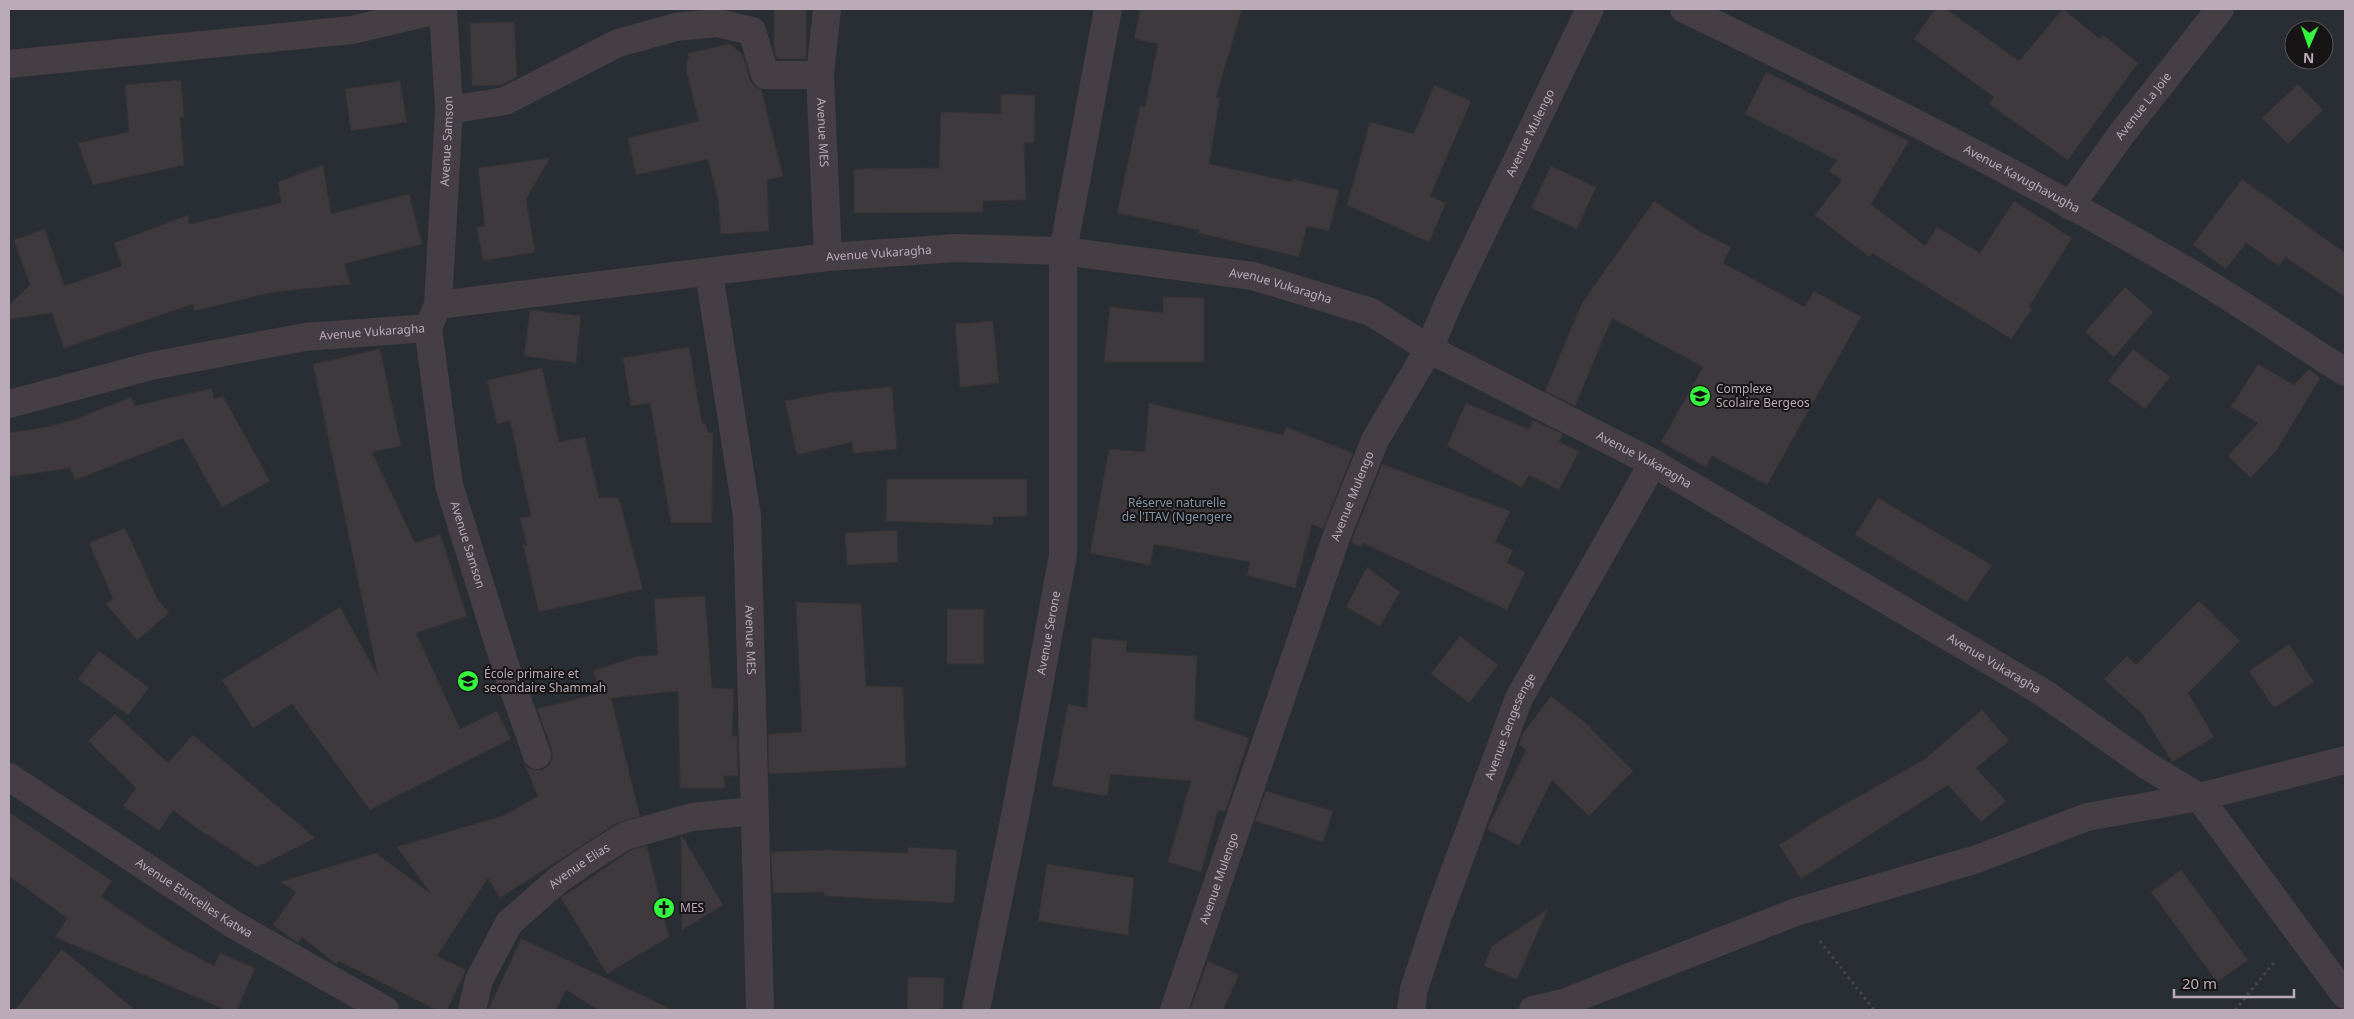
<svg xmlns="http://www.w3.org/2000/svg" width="2354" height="1019" font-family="'Noto Sans',sans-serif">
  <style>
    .green { fill: #282e33; fill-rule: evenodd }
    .building { fill: #3d393c; stroke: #373335 }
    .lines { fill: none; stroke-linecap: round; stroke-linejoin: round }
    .path { stroke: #4c434b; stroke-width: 3; stroke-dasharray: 2.5 4; stroke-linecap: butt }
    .minor { stroke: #453e44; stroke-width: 28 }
    .labels { text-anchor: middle; stroke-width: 4; stroke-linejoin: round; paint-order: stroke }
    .street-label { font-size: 12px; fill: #bbabb9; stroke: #161415 }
    .poi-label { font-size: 12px; fill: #bbabb9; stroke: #161415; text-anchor: start }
    .park-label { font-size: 12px; fill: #8196a6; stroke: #161415 }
  </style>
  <rect width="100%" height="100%" fill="#1b191a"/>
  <!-- green -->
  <path class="green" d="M9,9H2345V1010H9ZM2294,30H2324V60H2294Z"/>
  <!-- building -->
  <g class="building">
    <polygon points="774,9 806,9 806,59 777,59 774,50"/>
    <polygon points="1140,9 1242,9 1216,97 1220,97 1209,164 1292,182 1293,179 1339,190 1329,231 1307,226 1299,257 1198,233 1199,230 1117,213 1140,106 1145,107 1158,44 1134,39"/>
    <polygon points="1935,9 1946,9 2019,61 2063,9 2100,39 2103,35 2138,63 2068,160 1989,104 1994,97 1914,39"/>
    <polygon points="514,22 517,77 502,85 472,86 470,23"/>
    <polygon points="730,44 743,55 750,80 755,87 761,89 783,176 767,180 769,231 721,234 718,199 708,159 636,175 628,138 699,121 686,69 689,53"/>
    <polygon points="1766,72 1909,141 1871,204 1925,246 1937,227 1980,253 2014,201 2072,238 2029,307 2032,309 2011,339 1872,253 1869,257 1815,215 1842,180 1829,171 1837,160 1745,114"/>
    <polygon points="181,80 184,117 180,117 184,165 93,185 78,143 129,132 125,85"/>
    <polygon points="400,81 407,122 351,131 345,89"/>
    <polygon points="2298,84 2323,110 2288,144 2262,118"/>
    <polygon points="1434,85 1471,101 1430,196 1446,203 1429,242 1347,205 1370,122 1414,134"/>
    <polygon points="1001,94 1035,95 1034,143 1024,143 1026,200 983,201 983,212 854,213 854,169 939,168 941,112 1001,114"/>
    <polygon points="550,158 526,199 535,252 483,261 477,228 485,226 478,168"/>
    <polygon points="323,165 331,214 409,194 422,244 344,264 351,284 274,292 194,311 193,304 64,348 52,313 9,319 9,305 30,285 14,240 45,229 64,286 122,266 114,243 188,215 189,224 281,203 278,182"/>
    <polygon points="1551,166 1596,187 1577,229 1531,208"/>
    <polygon points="2242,179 2345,253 2345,297 2285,257 2279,266 2246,243 2226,269 2193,245"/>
    <polygon points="1654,201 1699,231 1731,247 1723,263 1805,307 1814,291 1861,317 1767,485 1712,456 1706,467 1661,442 1703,367 1612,318 1575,406 1545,391 1582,303"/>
    <polygon points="2125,287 2153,312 2114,357 2085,332"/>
    <polygon points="1163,297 1204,298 1204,362 1104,362 1110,307 1163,313"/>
    <polygon points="530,310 581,316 576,363 524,356"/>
    <polygon points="993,321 999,383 960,387 955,324"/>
    <polygon points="689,347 702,424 706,424 708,433 713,432 712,523 671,523 650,403 631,406 623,358"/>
    <polygon points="380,349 401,446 372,452 415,543 440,534 467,616 416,633 460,729 497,711 511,739 370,810 292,704 253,728 222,680 340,607 378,676 313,364"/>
    <polygon points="2133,349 2170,377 2145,409 2108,381"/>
    <polygon points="2258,364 2294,385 2309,369 2320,378 2276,451 2251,478 2228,456 2258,423 2231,407"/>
    <polygon points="542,368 559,442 585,437 599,498 619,498 643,589 539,612 523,545 527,545 520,518 531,516 510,421 497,424 487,380"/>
    <polygon points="892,387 897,449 853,453 852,442 797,455 785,401 826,393"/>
    <polygon points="212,388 214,399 223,396 270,481 222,507 183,438 75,480 70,468 9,477 9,433 47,427 76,419 131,397 135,406"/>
    <polygon points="1149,403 1283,435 1286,427 1353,453 1323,529 1312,524 1295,588 1247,575 1250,562 1154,544 1150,565 1090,553 1109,449 1145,452"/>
    <polygon points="1466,403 1529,429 1533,420 1563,434 1559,442 1579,451 1559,490 1529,475 1522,488 1447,446"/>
    <polygon points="1382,464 1510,511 1495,542 1513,550 1507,563 1525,572 1507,610 1363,543 1361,547 1351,542"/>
    <polygon points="887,479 1027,479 1027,516 993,517 993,525 886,521"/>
    <polygon points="1878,498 1992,565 1967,602 1855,535"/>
    <polygon points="125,528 158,600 169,613 137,640 106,604 113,598 89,543"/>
    <polygon points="897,530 898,562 847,565 845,533"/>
    <polygon points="1367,567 1400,592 1380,626 1346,607"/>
    <polygon points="705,596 712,688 734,689 732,736 737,736 738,776 724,776 725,788 680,788 678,691 611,698 640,816 617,823 500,898 488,878 437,956 466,970 447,1010 437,1010 339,961 336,964 302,937 298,943 273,925 296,892 280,882 376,853 431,894 397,847 505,815 538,796 523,761 527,767 534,770 542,770 549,765 552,758 552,750 537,709 601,693 593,671 634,657 658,655 654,599"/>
    <polygon points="2199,601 2240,641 2188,693 2214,737 2172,762 2143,715 2104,679 2127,656 2136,665"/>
    <polygon points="796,602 861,604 866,686 903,687 906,767 769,774 768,734 802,732"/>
    <rect x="947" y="609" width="37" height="55"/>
    <polygon points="1460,636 1498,665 1469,703 1431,674"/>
    <polygon points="1092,638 1127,641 1126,652 1197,656 1194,719 1249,738 1225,812 1218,810 1201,872 1168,862 1191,781 1111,774 1107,796 1052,786 1068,704 1087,708"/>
    <polygon points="2289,644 2314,682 2274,708 2249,671"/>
    <polygon points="99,651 149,688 128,715 78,679"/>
    <polygon points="1551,696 1591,727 1590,728 1633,771 1589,816 1552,780 1519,846 1487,829 1526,750 1519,744 1523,733"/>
    <polygon points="1982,710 2009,741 1976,768 2006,801 1981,822 1948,785 1801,879 1779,845 1824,816 1925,759"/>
    <polygon points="115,714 168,763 193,735 315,838 257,867 207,834 206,835 173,810 159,831 123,806 136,788 88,741"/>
    <polygon points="1266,791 1333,811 1323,842 1255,821"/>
    <polygon points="9,812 112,881 101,897 171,943 214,966 220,953 255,968 237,1010 226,1010 55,937 67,918 9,876"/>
    <polygon points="682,836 723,905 682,930 681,836"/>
    <polygon points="647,846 669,937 607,974 561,898 631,850"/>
    <polygon points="908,847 957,850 954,903 824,896 824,892 773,893 771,852 826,850 908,853"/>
    <polygon points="1047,864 1134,878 1128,935 1038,921"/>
    <polygon points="2181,870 2248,960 2217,982 2151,892"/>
    <polygon points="1548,909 1517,979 1484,966 1492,946"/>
    <polygon points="521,939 533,944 673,1010 599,1010 566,990 556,1010 488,1010"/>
    <polygon points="62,949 135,1010 15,1010"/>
    <polygon points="1208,961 1239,975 1223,1010 1190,1010"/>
    <polygon points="908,977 944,978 943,1010 907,1010"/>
  </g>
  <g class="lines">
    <!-- path -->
    <g class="path">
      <polyline points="1820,941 1874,1010"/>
      <polyline points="2235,1010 2276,960"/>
    </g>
    <!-- minor -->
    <g class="minor">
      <path id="s1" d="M827,9L820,75L828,257"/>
      <path id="s2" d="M1684,9C1859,93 2034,180 2202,280C2250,309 2297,342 2345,372"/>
      <polyline points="9,64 352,30 441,9"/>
      <polyline points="449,110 505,101 618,43 676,27 717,23 752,31 765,75 820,75"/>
      <path id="s3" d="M2070,206L2123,132L2220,9"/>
      <path id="s4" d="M709,273L747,516L760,1010"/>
      <path id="s5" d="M438,305L449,110L443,9"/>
      <path id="s6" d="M428,328L449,485L506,668L537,755"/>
      <path id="s7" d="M9,404L151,366L305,337L428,328L438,305L828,257L956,248L1063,251L1253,276L1371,312L1429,349L1653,463L2044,693L2146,765L2199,797L2345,995"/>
      <path id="s8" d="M9,777L231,923L385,1010"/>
      <path id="s9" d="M472,1010L479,980L509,923L558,880L590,858L625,836L692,817L754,811"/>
      <path id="s10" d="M976,1010L1016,811L1063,555V251L1108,9"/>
      <path id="s11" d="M1174,1010L1338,532L1375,440L1429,349L1448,304L1590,9"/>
      <path id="s12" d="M1411,1010L1414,989L1438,916L1519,698L1653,463"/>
      <polyline points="1533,1010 1563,1003 1796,912 1977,859 2087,817 2199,797 2345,760"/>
    </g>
  </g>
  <!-- icons -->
  <defs>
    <g id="school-disc" transform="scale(1.125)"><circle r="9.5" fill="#35f63f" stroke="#161415"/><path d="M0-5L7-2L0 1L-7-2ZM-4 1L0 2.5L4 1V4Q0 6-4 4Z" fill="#111"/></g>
    <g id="church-disc" transform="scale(1.125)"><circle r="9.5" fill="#35f63f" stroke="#161415"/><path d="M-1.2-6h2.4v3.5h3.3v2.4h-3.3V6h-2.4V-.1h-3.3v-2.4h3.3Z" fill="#111"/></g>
  </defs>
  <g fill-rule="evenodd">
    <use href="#school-disc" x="1700" y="396"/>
    <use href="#school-disc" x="468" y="681"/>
    <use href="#church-disc" x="664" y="908"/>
  </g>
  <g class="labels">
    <!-- street labels -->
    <g class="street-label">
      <text dy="4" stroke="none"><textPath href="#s3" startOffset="124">Avenue La Joie</textPath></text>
      <text dy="4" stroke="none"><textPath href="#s1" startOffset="124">Avenue MES</textPath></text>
      <text dy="4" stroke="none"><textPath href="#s11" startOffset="949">Avenue Mulengo</textPath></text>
      <text dy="4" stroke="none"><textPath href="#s5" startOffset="164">Avenue Samson</textPath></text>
      <text dy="4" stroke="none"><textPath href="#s2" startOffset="378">Avenue Kavughavugha</textPath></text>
      <text dy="4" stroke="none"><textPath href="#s7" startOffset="896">Avenue Vukaragha</textPath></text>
      <text dy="4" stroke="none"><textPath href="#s7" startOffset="1301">Avenue Vukaragha</textPath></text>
      <text dy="4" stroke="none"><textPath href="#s7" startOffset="371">Avenue Vukaragha</textPath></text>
      <text dy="4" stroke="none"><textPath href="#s7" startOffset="1706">Avenue Vukaragha</textPath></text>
      <text dy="4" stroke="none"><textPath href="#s11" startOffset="544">Avenue Mulengo</textPath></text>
      <text dy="4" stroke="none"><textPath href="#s6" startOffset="221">Avenue Samson</textPath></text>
      <text dy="4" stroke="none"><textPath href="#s10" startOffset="384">Avenue Serone</textPath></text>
      <text dy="4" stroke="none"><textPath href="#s4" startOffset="370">Avenue MES</textPath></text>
      <text dy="4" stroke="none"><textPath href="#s7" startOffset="2111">Avenue Vukaragha</textPath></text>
      <text dy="4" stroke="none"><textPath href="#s12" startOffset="301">Avenue Sengesenge</textPath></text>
      <text dy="4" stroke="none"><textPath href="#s9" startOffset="186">Avenue Elias</textPath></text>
      <text dy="4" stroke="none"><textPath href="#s11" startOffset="139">Avenue Mulengo</textPath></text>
      <text dy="4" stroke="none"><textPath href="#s8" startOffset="221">Avenue Etincelles Katwa</textPath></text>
    </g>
    <!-- poi labels -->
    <g class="poi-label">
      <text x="1716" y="393">Complexe<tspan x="1716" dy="14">Scolaire Bergeos</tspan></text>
      <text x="484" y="678">École primaire et<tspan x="484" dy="14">secondaire Shammah</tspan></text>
      <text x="680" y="912">MES</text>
    </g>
    <!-- park labels -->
    <g class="park-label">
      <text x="1177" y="507">Réserve naturelle<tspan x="1177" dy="14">de l'ITAV (Ngengere</tspan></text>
    </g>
  </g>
  <!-- border -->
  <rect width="2354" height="1019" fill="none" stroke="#bbabb9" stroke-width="20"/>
  <!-- north arrow -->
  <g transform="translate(2309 45) rotate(182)"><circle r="24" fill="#161415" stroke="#585057"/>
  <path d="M0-4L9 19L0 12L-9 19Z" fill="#35f63f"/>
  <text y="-8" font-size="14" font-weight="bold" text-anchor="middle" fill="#bbabb9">N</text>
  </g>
  <!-- scale -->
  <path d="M2174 989v8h120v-8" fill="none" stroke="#bbabb9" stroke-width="2.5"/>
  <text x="2182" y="989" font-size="15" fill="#bbabb9" stroke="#161415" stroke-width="4" paint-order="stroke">20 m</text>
</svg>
